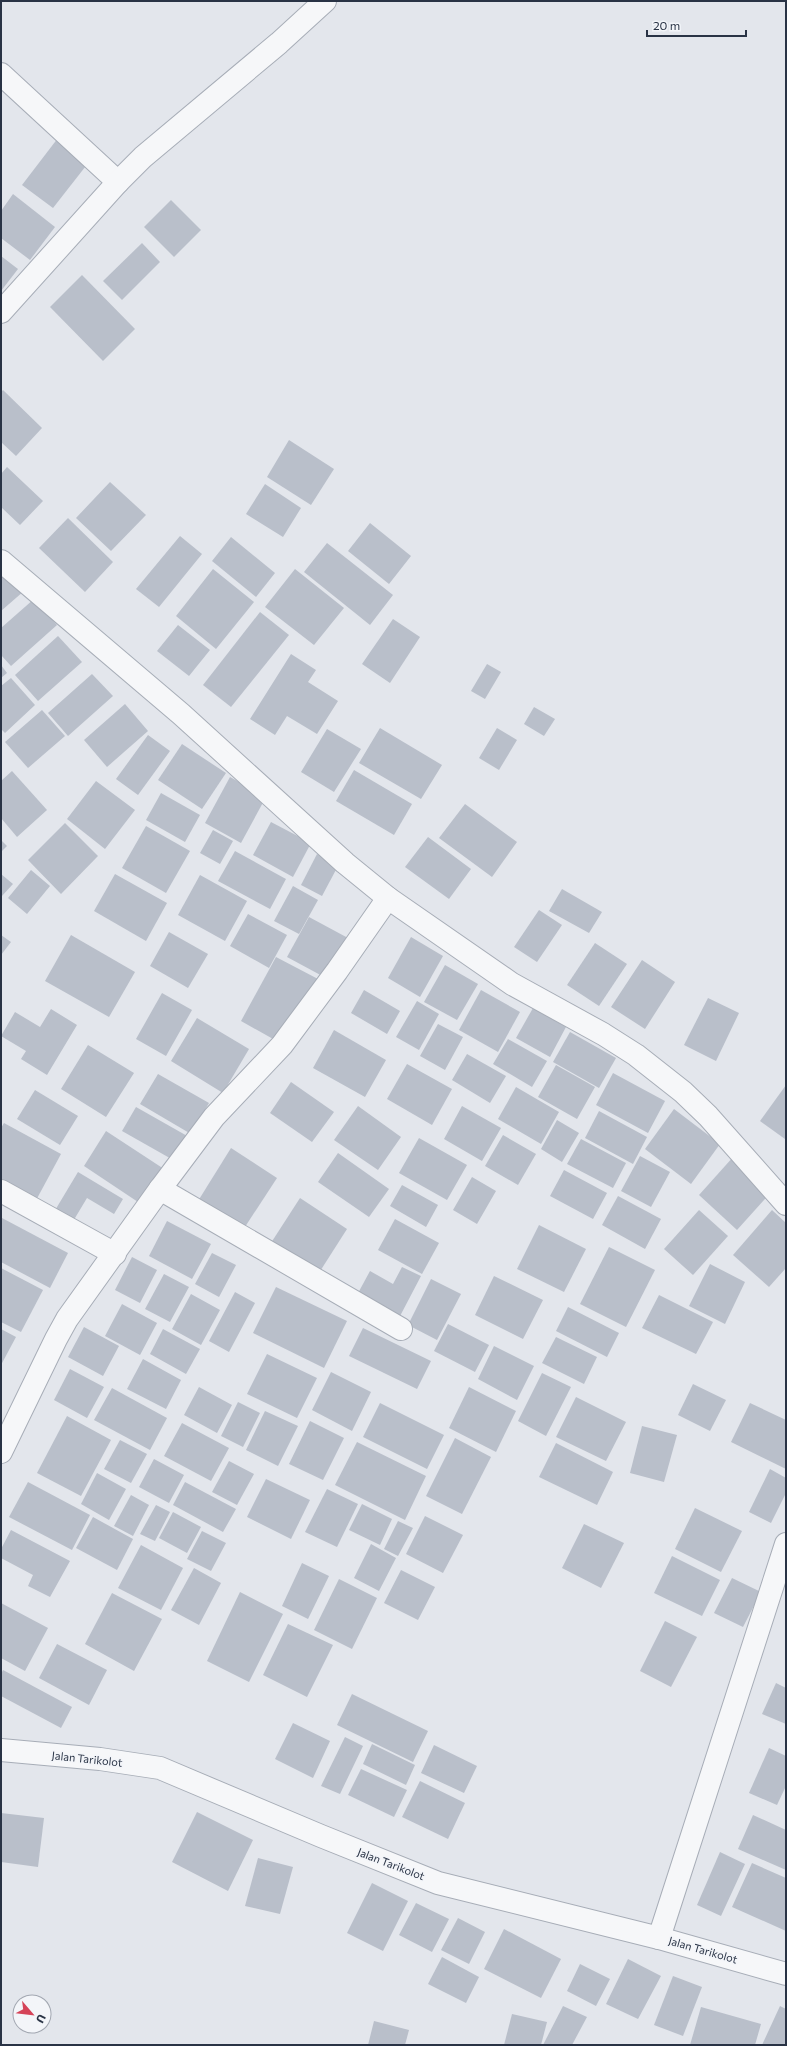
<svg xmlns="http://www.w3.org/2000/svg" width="787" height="2046" font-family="Commissioner,sans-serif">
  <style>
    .building { fill: #b9bfca }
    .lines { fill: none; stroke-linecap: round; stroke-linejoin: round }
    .minor-casing { stroke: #a7adb7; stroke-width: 24 }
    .minor { stroke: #f6f7f9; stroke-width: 22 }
    .labels { text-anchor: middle; stroke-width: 3; stroke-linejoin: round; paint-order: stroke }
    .street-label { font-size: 11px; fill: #293345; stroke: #f3f5f9 }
  </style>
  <rect width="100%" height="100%" fill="#e3e6ec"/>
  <!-- building -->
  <g class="building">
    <polygon points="58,138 89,162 53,208 22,185"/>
    <polygon points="13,194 55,227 30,260 1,238 1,211"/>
    <polygon points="171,200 201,230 174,257 144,227"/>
    <polygon points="142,243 160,262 122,300 103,281"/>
    <polygon points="1,256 18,269 1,291"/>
    <polygon points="82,275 135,329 103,361 50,307"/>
    <polygon points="3,390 42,428 16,456 1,442 1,392"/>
    <polygon points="289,440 334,469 311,505 267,477"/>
    <polygon points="7,467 43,501 20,525 1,507 1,474"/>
    <polygon points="110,482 146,515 111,551 76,518"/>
    <polygon points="265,484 301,508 283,537 246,514"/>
    <polygon points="68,518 113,562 85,592 39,548"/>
    <polygon points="370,523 411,556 389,584 348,551"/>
    <polygon points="180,536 202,554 159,607 136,589"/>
    <polygon points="231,537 275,573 256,597 212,561"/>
    <polygon points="327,543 393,595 370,625 304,572"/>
    <polygon points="1,565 24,591 1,611"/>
    <polygon points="213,569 254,602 216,649 176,616"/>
    <polygon points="295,569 344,608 314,645 265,607"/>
    <polygon points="34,599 57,625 11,666 1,655 1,628"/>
    <polygon points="260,612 289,635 231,707 203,685"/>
    <polygon points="393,619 420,637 390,683 362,664"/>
    <polygon points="178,625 210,650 189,676 157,651"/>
    <polygon points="58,636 82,662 38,701 15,675"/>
    <polygon points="291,654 316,670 308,682 338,701 317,734 287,716 275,735 250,719"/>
    <polygon points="487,664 501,672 485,699 471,691"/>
    <polygon points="1,665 7,673 1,678"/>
    <polygon points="92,674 113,696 68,736 48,713"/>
    <polygon points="11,678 35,705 5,733 1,729 1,686"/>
    <polygon points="125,704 148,731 107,767 84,740"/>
    <polygon points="534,707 555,719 544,736 524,724"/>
    <polygon points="42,710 65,736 28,768 5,742"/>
    <polygon points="380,728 442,765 421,799 359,763"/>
    <polygon points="497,728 517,740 499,770 479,758"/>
    <polygon points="327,729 361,749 334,792 301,772"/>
    <polygon points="148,735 170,751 138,795 116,779"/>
    <polygon points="182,744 226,773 202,809 158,780"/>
    <polygon points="354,770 412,804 394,835 336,801"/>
    <polygon points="12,771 47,810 17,837 1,818 1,781"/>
    <polygon points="230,777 266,797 241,843 205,823"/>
    <polygon points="96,781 135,810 105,849 67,819"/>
    <polygon points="161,793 200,815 185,842 146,820"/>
    <polygon points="465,804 517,842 492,877 439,838"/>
    <polygon points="271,822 311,843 293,877 253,855"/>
    <polygon points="65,823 98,856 61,894 28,860"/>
    <polygon points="146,826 190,851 166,893 122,868"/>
    <polygon points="213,830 233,841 220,864 200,853"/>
    <polygon points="428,837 471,869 449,899 405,867"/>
    <polygon points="1,840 7,846 1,852"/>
    <polygon points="235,851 286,879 270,909 218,881"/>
    <polygon points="317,854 338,866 322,896 301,885"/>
    <polygon points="31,870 50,886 27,914 8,898"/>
    <polygon points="1,874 13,884 1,897"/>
    <polygon points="115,874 167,903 146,941 94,911"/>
    <polygon points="200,875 247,901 225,941 178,915"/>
    <polygon points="293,886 318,900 299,934 274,921"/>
    <polygon points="562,889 602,912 589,933 549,911"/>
    <polygon points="539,910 562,925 537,962 514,947"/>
    <polygon points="248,914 287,935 269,968 230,946"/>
    <polygon points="309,917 348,938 326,978 287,957"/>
    <polygon points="169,932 208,954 188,988 150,966"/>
    <polygon points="1,935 11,942 1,955"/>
    <polygon points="71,935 135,972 109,1017 45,981"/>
    <polygon points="411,937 443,956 420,997 388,978"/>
    <polygon points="595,943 627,964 599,1006 567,985"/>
    <polygon points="276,957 318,979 282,1044 241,1021"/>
    <polygon points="642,960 675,982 645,1029 611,1007"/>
    <polygon points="445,965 478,984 457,1020 424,1002"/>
    <polygon points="364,990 400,1011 387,1034 351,1013"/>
    <polygon points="481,990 520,1012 498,1052 459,1030"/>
    <polygon points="162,993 192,1010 166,1056 136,1039"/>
    <polygon points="708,998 739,1013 716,1061 684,1045"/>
    <polygon points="417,1001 439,1014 419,1050 396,1037"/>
    <polygon points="533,1008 566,1027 550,1057 516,1038"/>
    <polygon points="51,1009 77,1025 47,1075 21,1059 26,1051 1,1036 15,1012 40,1027"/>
    <polygon points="197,1018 249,1049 223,1093 171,1061"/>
    <polygon points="438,1024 463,1037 445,1070 420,1056"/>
    <polygon points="334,1030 386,1060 365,1097 313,1068"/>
    <polygon points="570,1032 616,1058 599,1088 553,1062"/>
    <polygon points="508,1039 547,1061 532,1087 493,1064"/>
    <polygon points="88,1045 134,1073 106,1117 61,1089"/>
    <polygon points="467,1054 506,1076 490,1103 452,1080"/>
    <polygon points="407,1064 452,1089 432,1125 387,1099"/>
    <polygon points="556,1065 595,1087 577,1119 538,1097"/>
    <polygon points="613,1073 665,1101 648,1133 596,1105"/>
    <polygon points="158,1074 209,1103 191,1134 140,1104"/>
    <polygon points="291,1082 334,1112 312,1142 270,1113"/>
    <polygon points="786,1085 786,1137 785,1139 760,1121"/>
    <polygon points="516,1087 559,1112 541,1144 498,1119"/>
    <polygon points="35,1090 78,1116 60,1145 17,1119"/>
    <polygon points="358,1106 401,1137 378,1170 334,1140"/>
    <polygon points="462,1106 501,1128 482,1161 444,1139"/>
    <polygon points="136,1107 189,1137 175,1161 122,1131"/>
    <polygon points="674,1109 720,1144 691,1184 645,1149"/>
    <polygon points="599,1111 647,1137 633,1164 585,1138"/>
    <polygon points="557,1120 579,1133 562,1162 541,1149"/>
    <polygon points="4,1123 61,1154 34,1204 1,1186 1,1128"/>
    <polygon points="106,1131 164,1169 141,1204 84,1166"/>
    <polygon points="503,1135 536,1154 518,1185 485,1166"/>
    <polygon points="419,1138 467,1165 447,1200 399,1173"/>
    <polygon points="581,1139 626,1163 613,1188 567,1164"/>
    <polygon points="231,1148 277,1178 243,1230 198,1201"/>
    <polygon points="338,1153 389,1189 369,1217 318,1182"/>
    <polygon points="640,1156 670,1172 651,1207 621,1191"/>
    <polygon points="734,1156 772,1191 737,1230 699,1195"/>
    <polygon points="564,1170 607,1193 593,1219 550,1196"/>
    <polygon points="78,1172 123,1199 114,1214 87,1198 72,1223 54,1212"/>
    <polygon points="472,1177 496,1191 477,1224 453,1210"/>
    <polygon points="402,1185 438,1205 426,1227 390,1206"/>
    <polygon points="618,1196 661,1219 645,1249 602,1225"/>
    <polygon points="300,1198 347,1229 317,1276 269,1246"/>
    <polygon points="699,1210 728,1236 693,1275 664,1249"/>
    <polygon points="772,1210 786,1223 786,1268 769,1287 733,1255"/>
    <polygon points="2,1218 68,1253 50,1288 1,1262"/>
    <polygon points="395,1219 439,1243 422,1274 378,1250"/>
    <polygon points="167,1221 211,1244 192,1279 149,1256"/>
    <polygon points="539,1225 586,1249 564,1292 517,1269"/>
    <polygon points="609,1247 655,1270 626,1327 580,1304"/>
    <polygon points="212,1253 236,1265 219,1297 195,1284"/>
    <polygon points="132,1257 157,1270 140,1303 115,1290"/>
    <polygon points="710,1264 745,1282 725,1324 689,1306"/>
    <polygon points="402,1267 421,1276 399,1318 357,1295 370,1271 393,1284"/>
    <polygon points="1,1268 43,1290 21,1332 1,1322"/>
    <polygon points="164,1274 189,1287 170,1322 145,1309"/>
    <polygon points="494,1276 543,1300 523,1339 475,1315"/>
    <polygon points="431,1279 461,1294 437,1340 408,1325"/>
    <polygon points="276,1287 347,1321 324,1368 253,1333"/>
    <polygon points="235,1292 255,1303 229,1352 209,1341"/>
    <polygon points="191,1294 220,1310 201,1345 172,1329"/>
    <polygon points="659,1295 713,1322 696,1354 642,1328"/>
    <polygon points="122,1304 157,1323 140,1355 105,1336"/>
    <polygon points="568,1307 619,1333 607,1357 556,1331"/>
    <polygon points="448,1324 489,1345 475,1372 434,1351"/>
    <polygon points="84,1327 119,1346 103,1376 68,1357"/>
    <polygon points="363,1328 431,1361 417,1389 349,1356"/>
    <polygon points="1,1329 16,1337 1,1365"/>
    <polygon points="163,1329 200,1349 186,1374 150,1354"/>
    <polygon points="556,1337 597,1357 584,1384 542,1363"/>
    <polygon points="494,1346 534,1366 517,1400 478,1379"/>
    <polygon points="267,1354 317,1378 297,1418 247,1394"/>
    <polygon points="143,1359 181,1380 166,1409 127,1389"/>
    <polygon points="70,1369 104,1387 87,1418 54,1400"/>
    <polygon points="331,1372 371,1392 352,1431 312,1410"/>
    <polygon points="542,1373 571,1387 546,1436 518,1421"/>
    <polygon points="693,1384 726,1400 710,1431 678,1415"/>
    <polygon points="199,1387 232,1405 217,1433 184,1415"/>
    <polygon points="469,1387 516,1411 496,1452 449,1428"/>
    <polygon points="112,1388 167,1418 150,1450 94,1420"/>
    <polygon points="576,1397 626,1422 606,1461 556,1437"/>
    <polygon points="238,1402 260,1413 243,1447 221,1436"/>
    <polygon points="380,1403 444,1435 427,1469 363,1437"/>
    <polygon points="750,1403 786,1420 786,1469 731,1442"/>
    <polygon points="265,1411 298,1426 278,1466 246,1450"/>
    <polygon points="67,1416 111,1440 81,1496 37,1473"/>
    <polygon points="310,1421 344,1438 323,1480 289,1464"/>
    <polygon points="182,1423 229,1448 211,1481 164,1456"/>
    <polygon points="642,1426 677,1435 664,1482 630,1473"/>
    <polygon points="455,1438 491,1457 462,1514 426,1496"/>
    <polygon points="120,1440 147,1454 131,1483 104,1469"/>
    <polygon points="357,1442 426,1476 405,1520 335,1485"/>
    <polygon points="556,1443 613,1472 597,1505 539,1477"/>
    <polygon points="154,1459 184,1475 169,1503 139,1487"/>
    <polygon points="229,1461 254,1474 237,1505 212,1492"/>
    <polygon points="770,1469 786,1478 786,1493 771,1523 749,1512"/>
    <polygon points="97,1473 126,1489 109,1520 81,1504"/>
    <polygon points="266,1479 310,1500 291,1539 247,1517"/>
    <polygon points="28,1482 90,1515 72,1550 9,1517"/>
    <polygon points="185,1482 236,1509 223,1532 173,1505"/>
    <polygon points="327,1489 358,1504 337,1547 305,1532"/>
    <polygon points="131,1495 149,1505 133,1536 114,1526"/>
    <polygon points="362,1504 392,1519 380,1545 349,1530"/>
    <polygon points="156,1505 170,1512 155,1541 140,1534"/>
    <polygon points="695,1508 742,1531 721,1572 675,1549"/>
    <polygon points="173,1512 201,1527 187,1553 159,1538"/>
    <polygon points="425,1516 463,1535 443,1573 406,1554"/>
    <polygon points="93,1517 133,1539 117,1570 76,1548"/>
    <polygon points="398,1521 413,1528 398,1556 384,1549"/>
    <polygon points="584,1524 624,1543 601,1588 562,1568"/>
    <polygon points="11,1530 70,1561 50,1597 28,1586 33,1575 1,1558 1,1549"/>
    <polygon points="202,1531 226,1543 211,1571 187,1559"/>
    <polygon points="371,1544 396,1558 379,1591 354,1578"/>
    <polygon points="141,1545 183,1568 161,1610 118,1588"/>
    <polygon points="672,1556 720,1580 702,1616 654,1593"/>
    <polygon points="302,1563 329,1576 308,1619 282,1606"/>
    <polygon points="194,1568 221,1583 199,1625 171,1610"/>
    <polygon points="401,1570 435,1587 418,1620 384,1603"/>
    <polygon points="732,1578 761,1592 743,1627 714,1613"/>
    <polygon points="339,1579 377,1598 352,1649 314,1630"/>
    <polygon points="240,1592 283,1614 249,1682 207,1661"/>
    <polygon points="112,1593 162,1619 134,1671 85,1644"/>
    <polygon points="1,1603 48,1628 25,1671 1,1658"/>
    <polygon points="665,1621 697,1637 671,1687 640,1671"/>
    <polygon points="288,1624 333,1645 307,1697 263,1675"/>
    <polygon points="57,1644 107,1670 89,1705 39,1678"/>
    <polygon points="3,1670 72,1707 61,1728 1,1696 1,1674"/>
    <polygon points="776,1683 786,1688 786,1724 762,1714"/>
    <polygon points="352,1694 428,1731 413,1762 337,1725"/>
    <polygon points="293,1723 330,1741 313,1778 275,1759"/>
    <polygon points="345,1737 363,1746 340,1794 321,1786"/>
    <polygon points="372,1744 415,1765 406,1785 363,1764"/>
    <polygon points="434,1745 477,1766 464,1793 421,1773"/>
    <polygon points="769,1748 786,1756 786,1786 777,1805 749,1793"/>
    <polygon points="361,1769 407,1790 394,1817 348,1795"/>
    <polygon points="420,1781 465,1803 448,1839 402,1817"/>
    <polygon points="197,1812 253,1840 228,1891 172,1862"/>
    <polygon points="1,1813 44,1818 38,1867 1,1862"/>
    <polygon points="753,1815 786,1830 786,1870 738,1849"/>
    <polygon points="720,1852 745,1864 721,1916 697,1905"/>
    <polygon points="258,1858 293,1867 280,1914 245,1906"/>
    <polygon points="752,1863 786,1878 786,1931 732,1907"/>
    <polygon points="372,1883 408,1901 383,1951 347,1933"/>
    <polygon points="416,1903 449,1919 432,1952 399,1935"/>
    <polygon points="458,1918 485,1932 469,1964 441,1950"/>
    <polygon points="504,1929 561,1959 541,1998 484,1969"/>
    <polygon points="442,1957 479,1977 466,2003 428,1984"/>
    <polygon points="628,1959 661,1976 638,2019 606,2004"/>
    <polygon points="580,1964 610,1979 596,2006 567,1991"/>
    <polygon points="673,1976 702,1987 683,2036 654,2025"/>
    <polygon points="563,2006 587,2017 572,2045 543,2045"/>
    <polygon points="780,2006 786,2009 786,2045 762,2045"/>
    <polygon points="701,2007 761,2024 755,2045 690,2045"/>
    <polygon points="512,2014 547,2022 541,2045 504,2045"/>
    <polygon points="374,2021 409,2030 405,2045 368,2045"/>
  </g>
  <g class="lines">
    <!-- minor casing -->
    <g class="minor-casing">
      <g id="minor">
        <polyline points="1,74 118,182"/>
        <polyline points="1,312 118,182 143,157 279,43 325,1"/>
        <polyline points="1,561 181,714 345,863 388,898 512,984 603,1034 636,1055 683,1092 708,1116 786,1204"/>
        <polyline points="160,1189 401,1329"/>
        <polyline points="1,1191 115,1254"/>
        <polyline points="1,1452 56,1339 67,1319 160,1189 214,1117 282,1045 337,971 388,898"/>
        <polyline points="1,1750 100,1759 160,1768 321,1836 438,1883 659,1938 786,1974"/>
        <polyline points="659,1938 786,1544"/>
      </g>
    </g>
    <!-- minor -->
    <use href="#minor" class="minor"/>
  </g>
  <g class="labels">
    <!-- street labels -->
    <g class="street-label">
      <text transform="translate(87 1759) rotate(6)" y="4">Jalan Tarikolot</text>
      <text transform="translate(391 1864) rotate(21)" y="4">Jalan Tarikolot</text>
      <text transform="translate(703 1950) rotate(16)" y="4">Jalan Tarikolot</text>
    </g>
  </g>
  <!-- border -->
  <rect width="787" height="2046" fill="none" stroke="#293345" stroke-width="4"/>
  <!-- north arrow -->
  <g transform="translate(32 2014) rotate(118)"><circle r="19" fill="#f3f5f9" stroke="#a2a7b1"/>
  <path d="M0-3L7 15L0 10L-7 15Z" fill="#d54358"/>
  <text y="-6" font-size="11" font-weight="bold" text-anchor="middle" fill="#293345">U</text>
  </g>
  <!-- scale -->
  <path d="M647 30v6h99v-6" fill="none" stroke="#293345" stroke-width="2"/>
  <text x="653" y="30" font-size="12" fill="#293345" stroke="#f3f5f9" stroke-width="3" paint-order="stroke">20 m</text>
</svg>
